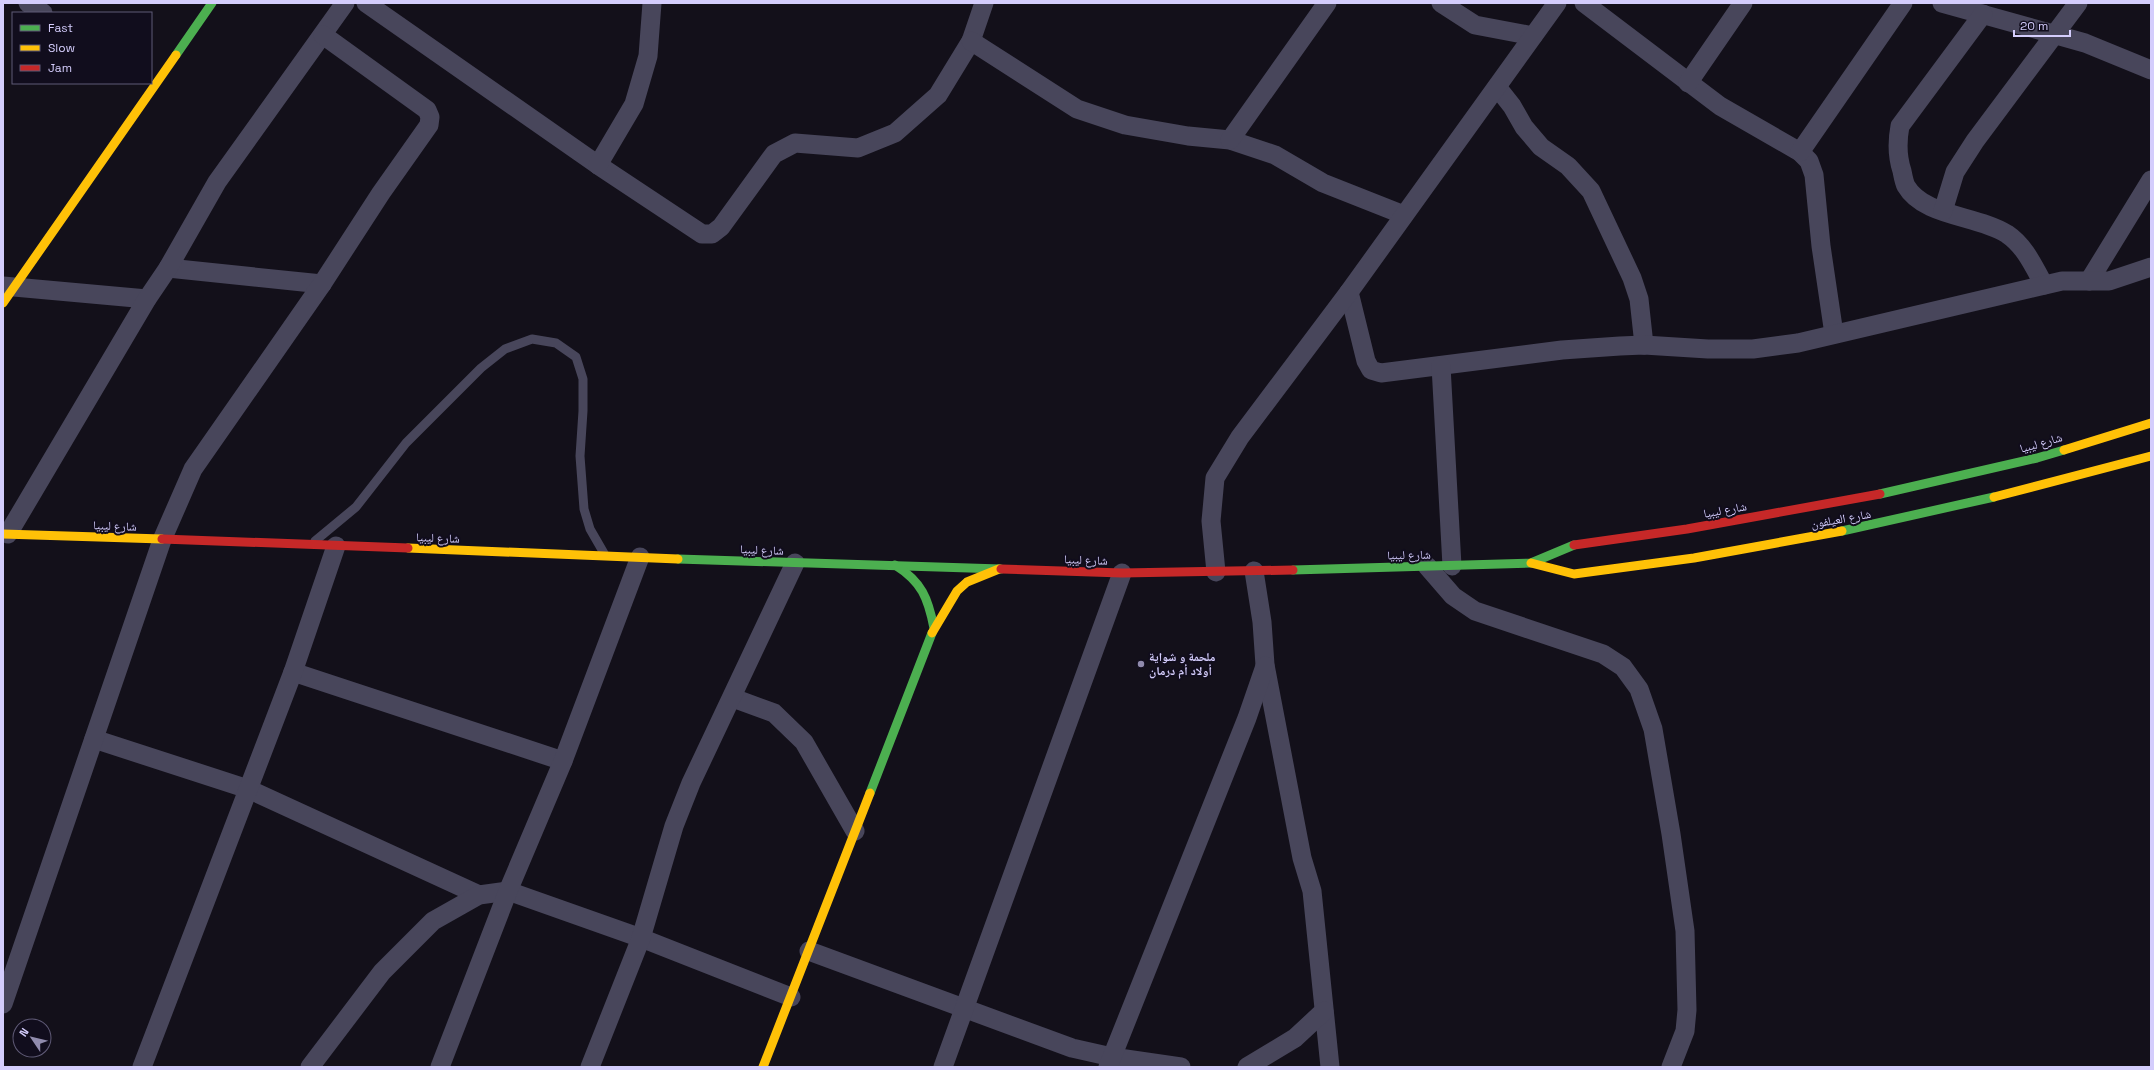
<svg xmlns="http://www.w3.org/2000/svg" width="2154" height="1070" font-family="'Space Grotesk','Noto Naskh Arabic',sans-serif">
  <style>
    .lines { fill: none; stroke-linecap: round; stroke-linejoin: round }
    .lane { stroke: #48465b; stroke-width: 9 }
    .street { stroke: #48465b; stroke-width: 19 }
    .fast { stroke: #4caf50; stroke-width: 9 }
    .slow { stroke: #ffc107; stroke-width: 9 }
    .jam { stroke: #c62828; stroke-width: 9 }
    .poi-dot { fill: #908bad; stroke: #110d1d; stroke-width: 1.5 }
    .labels { text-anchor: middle; stroke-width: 4; stroke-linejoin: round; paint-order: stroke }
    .street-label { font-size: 12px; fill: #d4cdfc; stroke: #110d1d }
    .poi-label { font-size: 12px; font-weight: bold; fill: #d4cdfc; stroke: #110d1d; text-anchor: start }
  </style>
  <rect width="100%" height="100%" fill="#13101a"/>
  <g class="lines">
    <!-- lane -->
    <polyline class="lane" points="315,541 356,507 406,443 481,368 505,349 532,339 556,343 576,357 583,379 583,411 580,456 584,509 590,529 605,555"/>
    <!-- street -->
    <g class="street">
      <polyline points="28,3 43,13"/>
      <polyline points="366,3 598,165 702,234 712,234 721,227 774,154 795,143 858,148 895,133 938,95 971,41 984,3"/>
      <polyline points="1441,3 1475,25 1533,36"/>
      <polyline points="1584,3 1720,106 1800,152 1809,161 1814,175 1821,246 1834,334"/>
      <polyline points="1942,3 2085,43 2151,70"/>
      <path d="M1983,14L1900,126C1897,142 1897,156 1902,171C1903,176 1904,182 1906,186C1924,217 1977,215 2007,234C2025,246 2034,267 2044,285"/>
      <polyline points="971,41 1077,109 1125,125 1188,136 1230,140 1275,155 1323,183 1404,215"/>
      <polyline points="1688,83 1743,3"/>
      <polyline points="1497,87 1512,106 1524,127 1541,147 1568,166 1591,191 1632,278 1639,299 1644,345"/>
      <polyline points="1230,140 1327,3"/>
      <polyline points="1800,152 1903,3"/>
      <polyline points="598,165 634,104 648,56 652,3"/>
      <polyline points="1943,211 1955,172 1975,141 2078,3"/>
      <polyline points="168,268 322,284"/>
      <polyline points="2089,281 2151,180"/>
      <polyline points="3,286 147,299"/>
      <polyline points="1349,292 1366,361 1371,370 1381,373 1562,350 1620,346 1644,345 1708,349 1753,349 1798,343 2062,281 2109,281 2151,267"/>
      <polyline points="1441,366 1452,566"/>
      <polyline points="8,534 147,299 168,268 217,182 345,3"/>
      <polyline points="1427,566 1453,596 1475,611 1603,654 1623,667 1639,689 1653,729 1671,834 1685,931 1687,1010 1685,1031 1671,1067"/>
      <polyline points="1254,571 1262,622 1265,665 1302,858 1312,891 1330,1067"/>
      <polyline points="1216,572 1211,521 1215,478 1240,437 1349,292 1557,3"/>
      <polyline points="293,672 563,761"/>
      <polyline points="733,698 774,713 804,742 855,831"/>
      <polyline points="94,739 248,789 479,895"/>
      <polyline points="809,951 1072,1048 1112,1057 1181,1067"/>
      <polyline points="3,1004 162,540 193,469 322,284 381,193 429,125 430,117 427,110 323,35"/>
      <polyline points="142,1067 293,672 336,546"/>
      <polyline points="310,1067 382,972 433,921 479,895 508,891 641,938 791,997"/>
      <polyline points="440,1067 508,891 563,761 640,557"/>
      <polyline points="590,1067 641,938 674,826 691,783 795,563"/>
      <polyline points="943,1067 1122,573"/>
      <polyline points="1108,1067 1247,718 1265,666"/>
      <polyline points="1247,1067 1295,1038 1324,1011"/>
    </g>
    <!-- fast -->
    <g class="fast">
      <polyline points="176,55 212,3"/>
      <polyline points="1880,494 2037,458 2064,450"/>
      <polyline points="1842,531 1994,497"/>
      <polyline points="678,559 1001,569"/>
      <path d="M895,565C922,582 928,598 934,628"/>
      <polyline points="1293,570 1531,563 1574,545"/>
      <polyline points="870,793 932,633"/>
    </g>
    <!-- slow -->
    <g class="slow">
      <polyline points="3,303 176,55"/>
      <polyline points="2064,450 2151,423"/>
      <polyline points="1994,497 2151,456"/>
      <polyline points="3,534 162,539"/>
      <polyline points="408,548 678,559"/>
      <polyline points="1531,563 1574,574 1694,558 1842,531"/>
      <polyline points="932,633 957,591 967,582 999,569"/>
      <polyline points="763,1067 870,793"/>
    </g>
    <!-- jam -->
    <g class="jam">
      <polyline points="162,539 408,548"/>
      <polyline points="1574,545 1687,529 1880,494"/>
      <polyline points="1001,569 1122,573 1293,570"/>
    </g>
  </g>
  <!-- markers -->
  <circle class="poi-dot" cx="1141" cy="664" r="4"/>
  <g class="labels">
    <!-- street labels -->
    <g class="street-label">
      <text transform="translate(2041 443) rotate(-16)" y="4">شارع ليبيا</text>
      <text transform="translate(1725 510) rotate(-10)" y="4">شارع ليبيا</text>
      <text transform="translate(1841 519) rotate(-10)" y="4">شارع العيلفون</text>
      <text transform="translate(115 526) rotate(2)" y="4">شارع ليبيا</text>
      <text transform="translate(438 538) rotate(2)" y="4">شارع ليبيا</text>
      <text transform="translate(762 550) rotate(2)" y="4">شارع ليبيا</text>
      <text transform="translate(1409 555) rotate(-1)" y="4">شارع ليبيا</text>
      <text transform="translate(1086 560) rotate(2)" y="4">شارع ليبيا</text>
    </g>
    <!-- poi labels -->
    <g class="poi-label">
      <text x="1149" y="661">ملحمة و شواية<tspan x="1149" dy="14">أولاد أم درمان</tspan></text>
    </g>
  </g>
  <!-- border -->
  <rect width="2154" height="1070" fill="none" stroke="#d4cdfc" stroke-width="8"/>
  <!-- legend -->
  <rect x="12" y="12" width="140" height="72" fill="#110d1d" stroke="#5f5a76"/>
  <rect x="20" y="25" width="20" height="6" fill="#4caf50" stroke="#5f5a76"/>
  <text x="48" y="32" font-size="12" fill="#d4cdfc">Fast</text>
  <rect x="20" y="45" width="20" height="6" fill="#ffc107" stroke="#5f5a76"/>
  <text x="48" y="52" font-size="12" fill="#d4cdfc">Slow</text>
  <rect x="20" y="65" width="20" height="6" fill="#c62828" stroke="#5f5a76"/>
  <text x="48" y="72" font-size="12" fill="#d4cdfc">Jam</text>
  <!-- north arrow -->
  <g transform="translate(32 1038) rotate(305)"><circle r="19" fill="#110d1d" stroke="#5f5a76"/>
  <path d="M0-3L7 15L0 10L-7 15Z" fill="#908bad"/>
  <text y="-6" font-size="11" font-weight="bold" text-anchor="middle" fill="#d4cdfc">N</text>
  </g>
  <!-- scale -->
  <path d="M2014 30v6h56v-6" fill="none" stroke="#d4cdfc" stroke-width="2"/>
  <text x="2020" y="30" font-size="12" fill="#d4cdfc" stroke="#110d1d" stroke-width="3" paint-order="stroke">20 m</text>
</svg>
